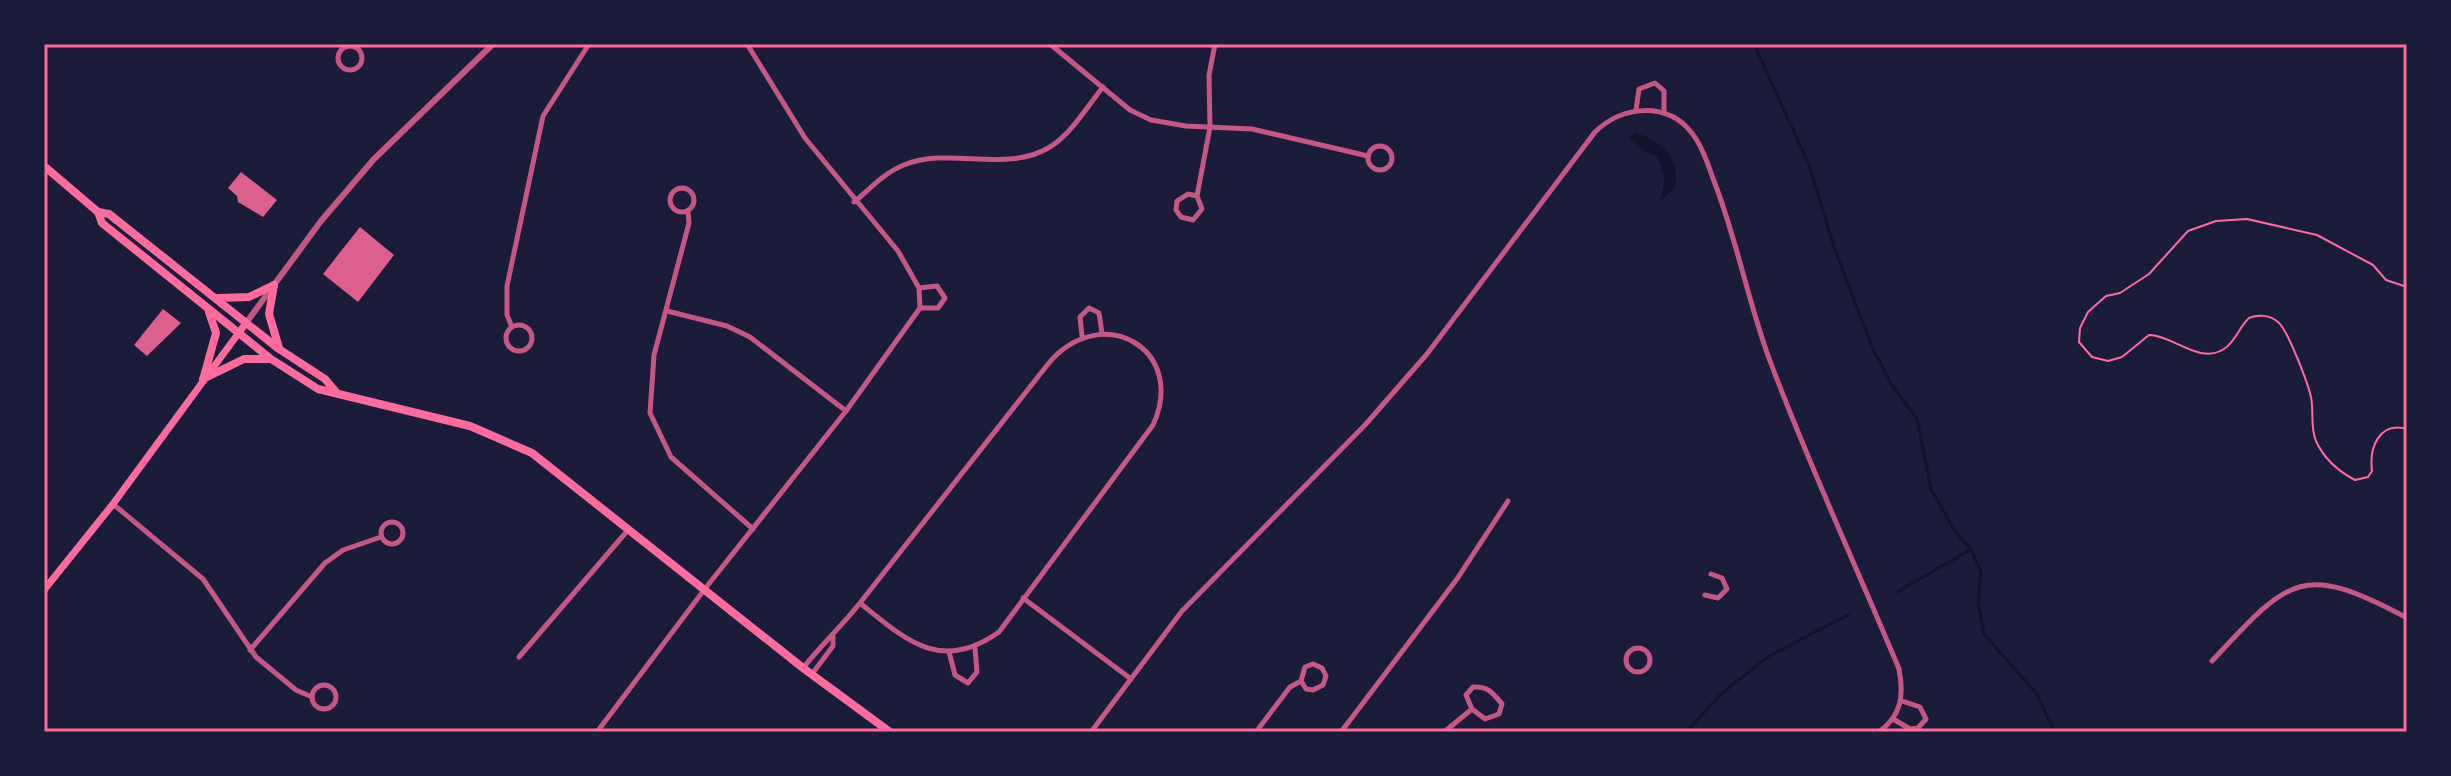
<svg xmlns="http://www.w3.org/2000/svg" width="2451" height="776" font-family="Merriweather,serif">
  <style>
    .water { fill: #12122b }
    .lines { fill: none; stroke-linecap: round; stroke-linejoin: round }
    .stream { stroke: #12122b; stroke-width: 3 }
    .building { fill: #dd5f8e }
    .path { stroke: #ff6b9d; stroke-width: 2 }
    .minor { stroke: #c65784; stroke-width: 5 }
    .tertiary { stroke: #c65784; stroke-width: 6 }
    .secondary { stroke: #ff6b9d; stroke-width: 7 }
    .primary { stroke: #ff6b9d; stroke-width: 8 }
    .neatline { fill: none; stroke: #ff6b9d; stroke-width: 3 }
  </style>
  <rect width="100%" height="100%" fill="#1b1b3a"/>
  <!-- water -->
  <path class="water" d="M1636,133C1664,142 1680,158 1675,188L1660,201L1665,179L1657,155L1646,152L1628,138Z"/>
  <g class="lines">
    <!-- stream -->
    <g class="stream">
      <polyline points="1754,44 1809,165 1835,250 1872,347 1891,384 1917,419 1931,489 1956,533 1971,549 1981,572 1978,603 1984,634 2036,693 2055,732"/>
      <polyline points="1897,592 1970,550"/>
      <polyline points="1686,732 1722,693 1769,656 1848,615"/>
    </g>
  </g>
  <!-- building -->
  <g class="building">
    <polygon points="241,172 277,200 263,217 238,202 237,196 228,188"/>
    <polygon points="360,227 394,255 358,302 323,274"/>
    <polygon points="163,309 181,323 147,356 134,345"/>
  </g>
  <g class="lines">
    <!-- path -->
    <path class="path" d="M2407,287L2386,280L2373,265L2317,235L2247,219L2216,221L2188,231L2149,274L2120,293L2106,296L2088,312L2080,328L2079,342L2092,357L2108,361L2122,357L2149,335C2173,335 2199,365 2224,349C2236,341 2239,327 2249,318C2258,314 2270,315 2278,322C2288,330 2308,384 2311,397C2314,412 2310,427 2316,441C2324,459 2338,471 2355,480L2368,477L2372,471C2369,448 2379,421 2407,429"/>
    <!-- minor -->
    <g class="minor">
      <polyline points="1050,44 1130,110 1151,120 1186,126 1252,129 1368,156"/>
      <circle cx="350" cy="58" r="12"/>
      <polyline points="1636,110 1639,89 1655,83 1664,91 1664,113"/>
      <circle cx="1380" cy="158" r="12"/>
      <circle cx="682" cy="200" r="12"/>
      <polyline points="1197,196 1188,194 1177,201 1176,210 1181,217 1193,220 1202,209 1197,196 1210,127 1209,75 1215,44"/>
      <path d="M854,202C870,189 885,172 904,165C950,146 1006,174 1050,147C1071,134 1087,107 1103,87"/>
      <polyline points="688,211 689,223 654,355 650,413 671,457 753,529"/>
      <polyline points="919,288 937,286 945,298 938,308 920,308"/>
      <polyline points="667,311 727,326 750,337 846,411"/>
      <circle cx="519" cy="338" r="13"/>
      <polyline points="512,327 507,315 507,286 543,116 589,44"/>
      <polyline points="1082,336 1080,317 1089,308 1099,313 1102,333"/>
      <polyline points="113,504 203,579 256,657 296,690 312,697"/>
      <circle cx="392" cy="533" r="11"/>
      <polyline points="1705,595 1718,598 1727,589 1722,578 1711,574"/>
      <polyline points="1023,598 1131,679"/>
      <circle cx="1638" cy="660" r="12"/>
      <polyline points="250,650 325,563 343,550 381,537"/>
      <polyline points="949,652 955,675 968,683 977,672 975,648"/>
      <polyline points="519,657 628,530"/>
      <path d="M2212,661C2290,577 2302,562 2407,618"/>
      <path d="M803,668C821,645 841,627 860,603L1048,364C1101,300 1188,349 1153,425L999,632C941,673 907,641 860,603"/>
      <polyline points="812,674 833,646 833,637"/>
      <circle cx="324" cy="697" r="12"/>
      <path d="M1473,687C1488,686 1493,693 1502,704L1499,714L1485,719L1472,709L1466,695Z"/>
      <polyline points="1893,719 1910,729 1918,728 1926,719 1920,707 1902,701"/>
      <polyline points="597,732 704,590 846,411 920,308 919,288 898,251 805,138 747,44"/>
      <path d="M1091,732L1182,611L1365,425L1427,354L1595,132C1622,106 1666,101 1691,132C1702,145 1708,165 1714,181C1737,240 1748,302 1770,361C1809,465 1856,566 1899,669C1904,695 1902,715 1879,732"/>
      <polyline points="1256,732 1290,687 1301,681 1305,667 1313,664 1322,668 1326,676 1323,685 1313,690 1306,689 1301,681"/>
      <polyline points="1341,732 1457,579 1508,501"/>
      <polyline points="1444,732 1472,709"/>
    </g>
    <!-- tertiary -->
    <polyline class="tertiary" points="246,323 321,221 374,159 493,44"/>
    <!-- secondary -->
    <polyline class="secondary" points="44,590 113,504 246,323"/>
    <!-- primary -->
    <g class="primary">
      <polyline points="44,166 98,212 109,214 279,349 325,379 336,392"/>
      <polyline points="98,212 102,223 271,359 318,389 470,426 532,453 803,668 890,732"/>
      <polyline points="274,285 269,314 279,348"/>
      <polyline points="218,298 249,297 274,285"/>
      <polyline points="203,379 244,359 268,359"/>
      <polyline points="203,380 216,333 209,312"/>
    </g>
  </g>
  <!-- border -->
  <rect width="2451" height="776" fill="none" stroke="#1b1b3a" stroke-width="92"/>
  <rect x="46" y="46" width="2359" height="684" class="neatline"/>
</svg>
